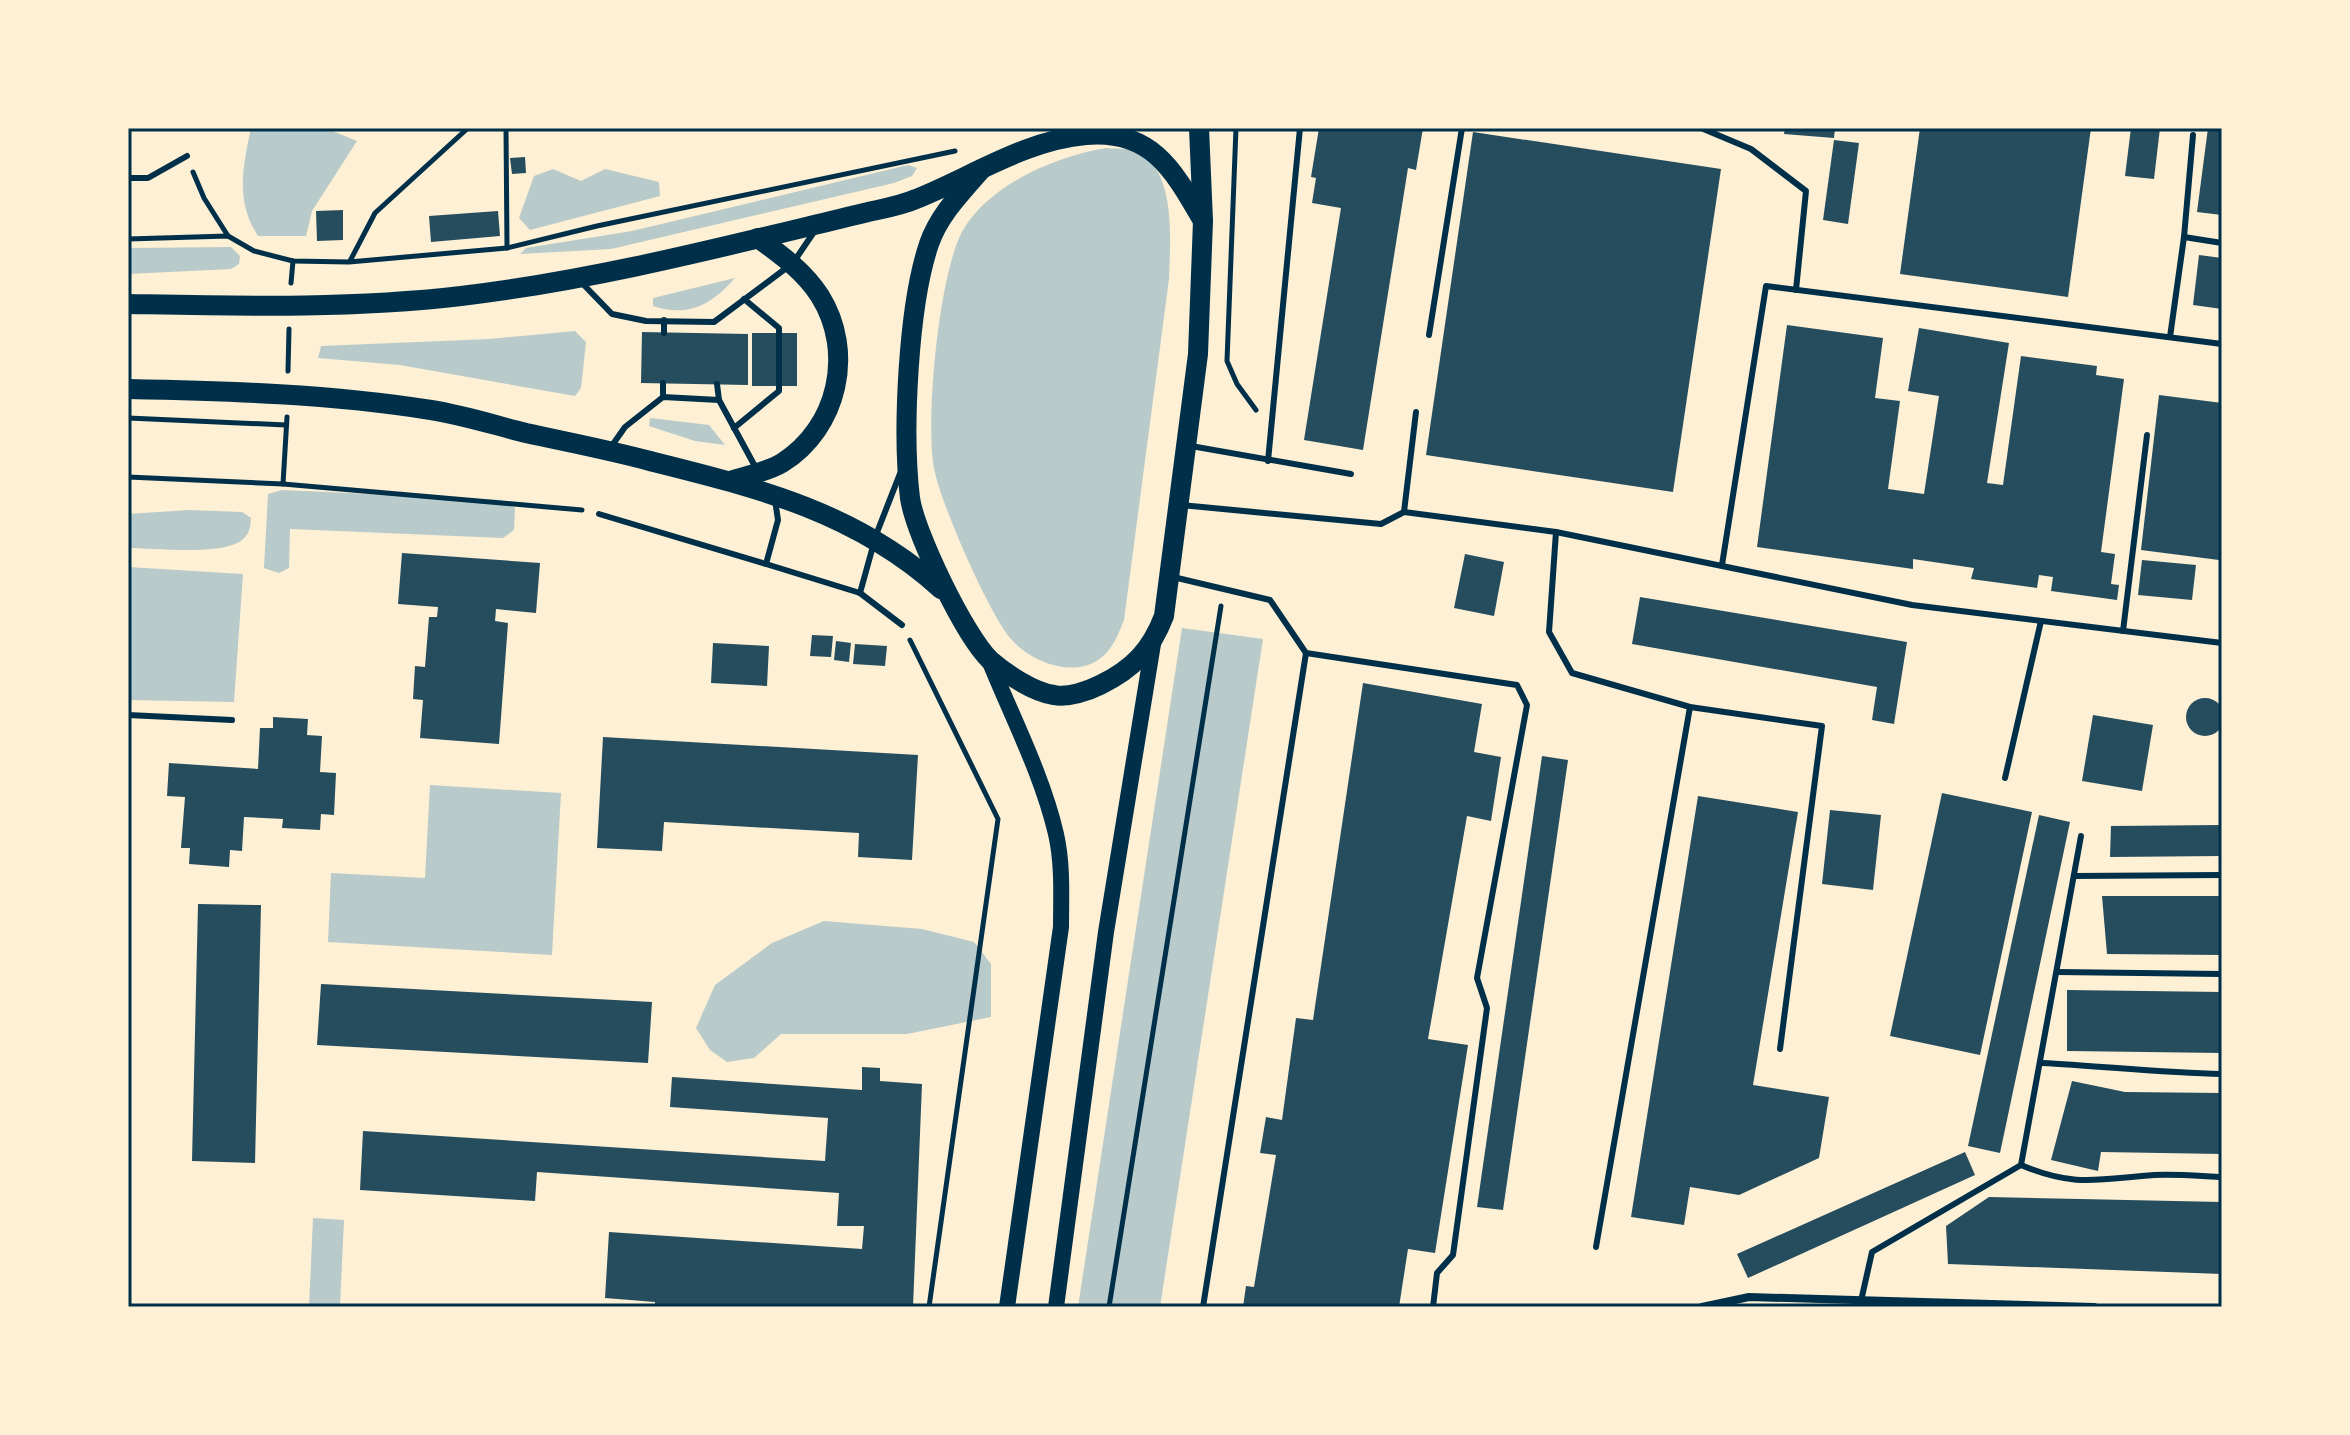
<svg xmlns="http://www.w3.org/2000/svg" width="2350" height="1435" font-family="'Times New Roman',serif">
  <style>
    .green { fill: #b9caca }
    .building { fill: #264d5e }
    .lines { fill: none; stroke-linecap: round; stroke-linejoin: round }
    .path { stroke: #003049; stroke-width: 5 }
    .service { stroke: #003049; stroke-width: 6 }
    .minor { stroke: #003049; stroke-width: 8 }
    .secondary { stroke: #003049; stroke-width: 16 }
    .primary { stroke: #003049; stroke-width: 20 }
    .neatline { fill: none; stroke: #003049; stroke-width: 3 }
  </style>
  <rect width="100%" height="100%" fill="#fdf0d5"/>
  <!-- green -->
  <g class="green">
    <path d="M251,128H325L357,141L312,211L306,236H258C235,201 243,166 251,128Z"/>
    <path d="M1106,148C1114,149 1124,148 1131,150C1178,162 1170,243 1169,279L1124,620C1118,635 1112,651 1098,660C1071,678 1030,661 1011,639C989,614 940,502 934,468C925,420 939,272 963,230C990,184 1057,156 1106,148Z"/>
    <polygon points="908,165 917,168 912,176 894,183 611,249 520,254 526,248 632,231"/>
    <polygon points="553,169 581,181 605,169 659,182 660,196 530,230 519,218 534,176"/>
    <polygon points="231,247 240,256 239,264 231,269 128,274 128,248"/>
    <path d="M735,278C712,304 689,318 653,306V298Z"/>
    <polygon points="575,331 586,342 581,388 575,396 400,365 318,358 321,346 489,339"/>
    <polygon points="650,418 709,425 725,445 695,441 649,426"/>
    <polygon points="282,490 502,500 515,508 514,530 503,538 290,529 289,568 279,573 264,568 268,494"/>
    <path d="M189,510L242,512L251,518C250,527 250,534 242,540C222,556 154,548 128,548V514Z"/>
    <polygon points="128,567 243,574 234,702 128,700"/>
    <polygon points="1182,628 1263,639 1160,1307 1078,1307"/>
    <polygon points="430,785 561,793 552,955 328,942 331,873 425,878"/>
    <polygon points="824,921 922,929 974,942 991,964 991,1017 907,1034 781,1034 754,1058 727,1062 710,1050 696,1028 715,985 772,943"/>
    <polygon points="313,1218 344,1220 340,1307 309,1307"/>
  </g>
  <!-- building -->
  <g class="building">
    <polygon points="1319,128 1423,128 1416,170 1408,168 1363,450 1304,440 1341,208 1312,203 1316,178 1311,177"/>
    <polygon points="1785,128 1835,128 1834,138 1784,134"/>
    <polygon points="1920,128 2091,128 2068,297 1900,274"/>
    <polygon points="2131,128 2160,128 2154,179 2125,176"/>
    <polygon points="2208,128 2222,128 2222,215 2197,212"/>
    <polygon points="1473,132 1721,169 1673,492 1426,455"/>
    <polygon points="1834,140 1859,143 1848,224 1823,220"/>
    <polygon points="525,157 526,173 512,174 510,158"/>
    <polygon points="343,210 343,240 317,241 316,211"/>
    <polygon points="498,211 500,236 431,242 429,216"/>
    <polygon points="2199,255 2222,258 2222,309 2193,305"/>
    <polygon points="1787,325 1883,338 1875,398 1900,401 1888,489 1924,494 1939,396 1908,391 1919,328 2009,343 1987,483 2003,485 2021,356 2097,366 2096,375 2124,379 2101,552 2115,554 2111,584 2119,585 2117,600 2051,591 2053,577 2039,575 2037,588 1971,579 1974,568 1913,559 1913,569 1757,547"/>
    <polygon points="642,332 748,334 748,385 641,383"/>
    <rect x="752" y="333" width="45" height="53"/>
    <polygon points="2159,395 2222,403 2219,560 2141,550"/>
    <polygon points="402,553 540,563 536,613 496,609 495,621 508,623 499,744 420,738 423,700 413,699 415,666 425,667 429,617 437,617 438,607 398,604"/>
    <polygon points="1465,554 1504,562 1494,616 1454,608"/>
    <polygon points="2142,560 2196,565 2192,600 2138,595"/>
    <polygon points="1640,597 1907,642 1894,724 1872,720 1877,687 1632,644"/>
    <polygon points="812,635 833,636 831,657 810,656"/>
    <polygon points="836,641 851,643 849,662 834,660"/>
    <polygon points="713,643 769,646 767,686 711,683"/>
    <polygon points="855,644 887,646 885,666 853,664"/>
    <polygon points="1363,683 1482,704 1474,752 1501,757 1491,821 1467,816 1428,1039 1468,1045 1435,1253 1408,1249 1399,1307 1243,1307 1246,1286 1254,1287 1276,1155 1260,1153 1266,1117 1282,1120 1296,1018 1313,1020"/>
    <circle cx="2205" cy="717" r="19"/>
    <polygon points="2093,715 2153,725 2142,791 2082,781"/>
    <polygon points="273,717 308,719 307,735 322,736 320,772 336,773 334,815 321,814 320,830 282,828 283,819 244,817 242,851 230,850 229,867 189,864 190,848 181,848 185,797 167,796 169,763 258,769 260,728 273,728"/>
    <polygon points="603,737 918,755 912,860 858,857 859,833 664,822 662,851 597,848"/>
    <polygon points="1542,756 1568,760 1503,1210 1477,1207"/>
    <polygon points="1942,793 2032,812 1980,1055 1890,1036"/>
    <polygon points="1698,796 1798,812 1753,1085 1829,1097 1819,1158 1739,1195 1690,1187 1684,1225 1631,1217"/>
    <polygon points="1830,810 1881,815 1873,890 1822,884"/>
    <polygon points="2039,815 2070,822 2000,1153 1968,1146"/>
    <polygon points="2222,825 2222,856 2110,857 2111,826"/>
    <polygon points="2102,896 2222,896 2222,955 2107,954"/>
    <polygon points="198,904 261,905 255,1163 192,1161"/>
    <polygon points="321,984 652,1002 648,1063 317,1045"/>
    <polygon points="2067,990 2222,992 2222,1053 2067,1051"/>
    <polygon points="862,1067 880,1068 880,1081 922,1084 913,1307 655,1307 655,1302 605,1298 609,1232 862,1249 864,1226 837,1226 839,1193 537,1172 535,1201 360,1190 363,1131 825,1161 828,1118 670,1107 672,1077 862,1090"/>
    <polygon points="2072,1081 2125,1092 2222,1093 2222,1154 2101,1152 2098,1171 2051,1160"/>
    <polygon points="1965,1152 1975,1175 1748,1278 1737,1254"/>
    <polygon points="1989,1197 2222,1202 2222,1274 1948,1264 1946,1226"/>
  </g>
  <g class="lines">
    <!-- path -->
    <g class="path">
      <polyline points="506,128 507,248"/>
      <polyline points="1236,128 1227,361 1237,384 1256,410"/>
      <polyline points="193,172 204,198 228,236"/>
      <polyline points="128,239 228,236 254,251 293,261 349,262 507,248 597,226 955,151"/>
      <polyline points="350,261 375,213 468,128"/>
      <polyline points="291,283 293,261"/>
      <polyline points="288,371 289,329"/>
      <polyline points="128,418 286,425"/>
      <polyline points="128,477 283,484 582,510"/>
      <polyline points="283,484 287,417"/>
      <polyline points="910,640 998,819 929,1307"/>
      <polyline points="1109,1307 1221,606"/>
    </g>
    <!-- service -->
    <g class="service">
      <polyline points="1701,128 1751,149 1806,191 1796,290"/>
      <polyline points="128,178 148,178 187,156"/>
      <polyline points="2184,237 2193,135"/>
      <polyline points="582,283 612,314 646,321 714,322 793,263 816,229"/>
      <polyline points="664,333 664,320"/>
      <polyline points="1429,335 1462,128"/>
      <polyline points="2170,337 2184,237 2222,243"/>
      <polyline points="663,383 663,397"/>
      <polyline points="717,384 719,400 757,470"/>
      <polyline points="734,428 779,391 779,328 744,299"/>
      <polyline points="1191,446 1351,474"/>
      <polyline points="611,447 625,427 663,397 719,400"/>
      <polyline points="1268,461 1300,128"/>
      <polyline points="1181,505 1381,524 1404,512 1556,532 1912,605 2222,643"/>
      <polyline points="1404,512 1416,412"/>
      <polyline points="599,514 766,564 778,520 775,500"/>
      <polyline points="1556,532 1549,632 1572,673 1690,707 1822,726 1780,1049"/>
      <polyline points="876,535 901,471"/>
      <polyline points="766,564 860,593 902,625"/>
      <polyline points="1722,565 1766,286 2222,344"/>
      <polyline points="1173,577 1270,600 1306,653 1517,685 1527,705 1477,978 1487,1008 1453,1255 1437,1273 1433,1307"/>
      <polyline points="860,593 873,546"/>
      <polyline points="2123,631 2147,435"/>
      <polyline points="128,715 232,720"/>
      <polyline points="2005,778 2041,621"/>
      <polyline points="2074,876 2222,875"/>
      <polyline points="2057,972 2222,974"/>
      <path d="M2042,1063C2102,1066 2161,1073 2222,1074"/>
      <path d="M2021,1165C2075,1188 2099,1179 2154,1175C2176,1174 2200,1176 2222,1177"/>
      <polyline points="1596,1247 1690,707"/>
      <polyline points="1861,1301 1872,1252 2021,1165 2081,836"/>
      <polyline points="1203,1307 1306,653"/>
    </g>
    <!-- minor -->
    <polyline class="minor" points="1702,1307 1749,1297 2094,1307"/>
    <!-- secondary -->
    <g class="secondary">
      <path d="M989,660C1012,717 1042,774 1056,834C1063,865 1061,896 1061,927L1007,1307"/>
      <polyline points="1056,1307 1106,932 1153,644"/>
    </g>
    <!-- primary -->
    <g class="primary">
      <path d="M981,170C961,193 939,215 929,244C908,306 902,432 910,498C915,533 965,636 990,660C1005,673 1033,692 1054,695C1068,698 1088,691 1100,685C1133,669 1151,650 1164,616L1198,354L1203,221L1199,128"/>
      <path d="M128,304C239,306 350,309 461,296C597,280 730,245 864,213C881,209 900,206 916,199C971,177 1026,140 1086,135C1152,129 1174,171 1203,221"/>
      <path d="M128,389C230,391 330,394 431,410C463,415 494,425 526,433C567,442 609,450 650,461C758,488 856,512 941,589"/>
      <path d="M730,481C746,476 767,472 782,463C838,428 855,352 820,296C804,271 781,255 758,238"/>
    </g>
  </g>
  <!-- border -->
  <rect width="2350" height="1435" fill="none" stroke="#fdf0d5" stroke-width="260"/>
  <rect x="130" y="130" width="2090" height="1175" class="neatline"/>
</svg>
